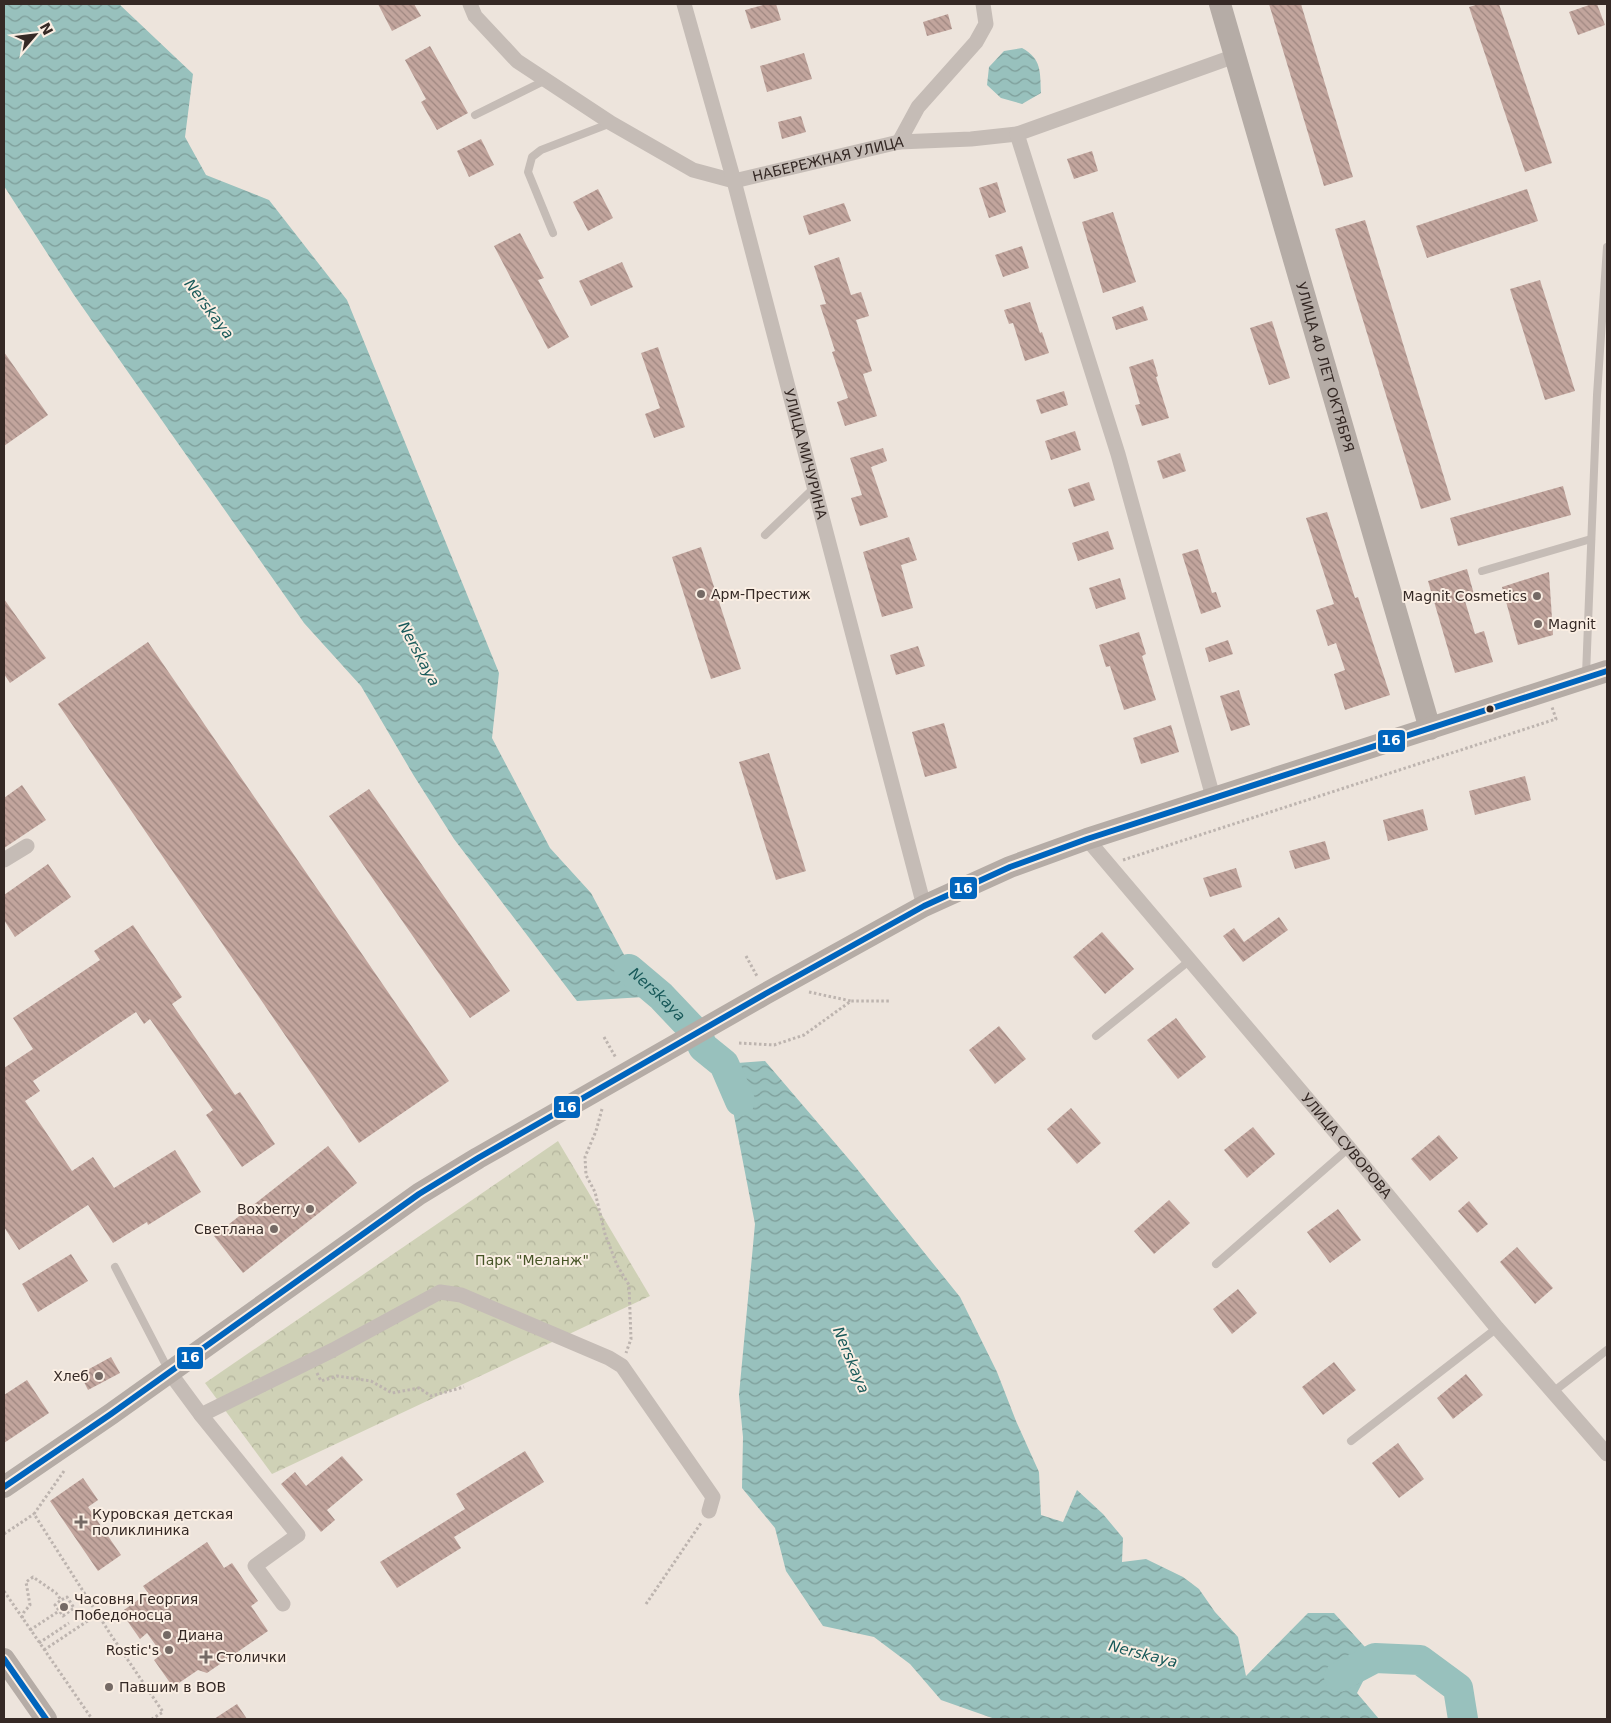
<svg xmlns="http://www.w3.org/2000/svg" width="1611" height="1723" font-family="'DejaVu Sans',sans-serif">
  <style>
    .park { fill: url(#park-crowns) }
    .water { fill: url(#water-waves) }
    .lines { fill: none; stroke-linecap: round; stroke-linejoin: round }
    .river { stroke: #98c1bd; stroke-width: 30 }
    .building { fill: url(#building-back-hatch) }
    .path { stroke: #bdb4af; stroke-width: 3; stroke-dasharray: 2.5 2.5; stroke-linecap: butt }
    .lane { stroke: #c5bcb6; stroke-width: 8 }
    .street { stroke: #c5bcb6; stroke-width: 15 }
    .secondary { stroke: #b5aca6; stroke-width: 22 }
    .bus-1-casing { stroke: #faeee3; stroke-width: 10 }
    .bus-1 { stroke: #0065bd; stroke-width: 6 }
    .poi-dot { fill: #756a65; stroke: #faeee3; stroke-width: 2 }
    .bus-dot { fill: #352925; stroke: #faeee3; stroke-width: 2 }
    .labels { text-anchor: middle; stroke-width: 4; stroke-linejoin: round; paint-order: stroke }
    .street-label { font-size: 14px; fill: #352925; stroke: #faeee3 }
    .poi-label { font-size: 14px; fill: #352925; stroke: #faeee3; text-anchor: start }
    .park-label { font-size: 14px; fill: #475527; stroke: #faeee3 }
    .water-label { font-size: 15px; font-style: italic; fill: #185959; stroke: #faeee3 }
    .line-badge { stroke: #faeee3; stroke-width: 2 }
    .badge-label { font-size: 14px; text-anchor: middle; font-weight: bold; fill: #fff }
  </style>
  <defs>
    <pattern id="park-crowns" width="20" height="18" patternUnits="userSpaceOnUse" patternTransform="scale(1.25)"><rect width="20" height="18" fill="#cfd1b6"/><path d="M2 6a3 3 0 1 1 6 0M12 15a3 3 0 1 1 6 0" fill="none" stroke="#b2b39c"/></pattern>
    <pattern id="water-waves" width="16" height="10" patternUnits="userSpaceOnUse" patternTransform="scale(1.25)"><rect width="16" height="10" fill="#98c1bd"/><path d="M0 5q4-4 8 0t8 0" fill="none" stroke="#7d9d99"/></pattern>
    <pattern id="building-back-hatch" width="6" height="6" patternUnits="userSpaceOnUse" patternTransform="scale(1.25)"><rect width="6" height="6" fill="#c2a59d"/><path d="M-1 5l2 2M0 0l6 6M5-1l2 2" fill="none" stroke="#9e8680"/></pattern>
  </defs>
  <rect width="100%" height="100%" fill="#ede4dc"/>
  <!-- park -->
  <polygon class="park" points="558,1141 650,1296 272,1474 205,1383"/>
  <!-- water -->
  <g class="water">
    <polygon points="4,4 119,4 193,74 185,137 206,175 269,200 347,300 499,673 492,738 550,848 591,893 630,966 661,996 577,1001 454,839 414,776 361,686 304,623 74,295 4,186"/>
    <path d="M1022,48C1042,59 1040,72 1041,93L1022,104L1001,98L987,85L989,67L1004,51Z"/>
    <polygon points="765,1061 853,1164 960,1297 997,1372 1016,1421 1039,1472 1041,1515 1063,1522 1077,1490 1103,1514 1123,1538 1122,1562 1146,1559 1183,1577 1199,1589 1215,1612 1238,1637 1246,1676 1308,1613 1334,1613 1375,1658 1357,1693 1379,1719 995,1719 941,1700 910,1664 874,1637 823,1626 786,1571 775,1528 742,1488 743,1437 739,1395 755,1224 724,1064"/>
  </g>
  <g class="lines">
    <!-- river -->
    <g class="river">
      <path id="s1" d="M629,969L661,996L697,1034L703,1047L724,1064L740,1101"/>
      <polyline points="1339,1677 1375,1658 1420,1660 1458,1688 1463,1719"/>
    </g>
  </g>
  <!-- building -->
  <g class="building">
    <polygon points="378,4 414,4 421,16 392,31"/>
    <polygon points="767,4 776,4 781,20 751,29 745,10"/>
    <polygon points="1269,4 1301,4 1353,177 1324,186"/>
    <polygon points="1479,4 1499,4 1552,163 1525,172 1469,7"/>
    <polygon points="1592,4 1597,4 1605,25 1578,35 1569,12"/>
    <polygon points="948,14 952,29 927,36 923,22"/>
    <polygon points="430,46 468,113 437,130 421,102 426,99 405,60"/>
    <polygon points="804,53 812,79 767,92 760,66"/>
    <polygon points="801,116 806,132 782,139 778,122"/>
    <polygon points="481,139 494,165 469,177 457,151"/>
    <polygon points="1092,151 1098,171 1074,179 1067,159"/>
    <polygon points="997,182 1006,212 989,218 979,188"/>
    <polygon points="598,189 613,218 588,231 573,202"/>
    <polygon points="1527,189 1538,221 1427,258 1416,226"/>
    <polygon points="844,203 851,221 809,235 803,216"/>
    <polygon points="1113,212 1136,282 1103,293 1082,222"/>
    <polygon points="1365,220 1451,500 1421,509 1335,229"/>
    <polygon points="520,233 544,278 538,280 569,337 548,349 494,246"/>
    <polygon points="1022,246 1029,268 1003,277 995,255"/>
    <polygon points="839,257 851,295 861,292 869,316 856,320 872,371 863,374 877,416 845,426 837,402 848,398 832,352 835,351 820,305 826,304 814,266"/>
    <polygon points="622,262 633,287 591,306 579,281"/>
    <polygon points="1540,280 1575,391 1545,400 1510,289"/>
    <polygon points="1030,302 1040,333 1042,332 1049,353 1025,361 1013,323 1009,324 1004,310"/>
    <polygon points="1143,306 1148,320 1116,330 1112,317"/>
    <polygon points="1272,321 1290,378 1269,385 1250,328"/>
    <polygon points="658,347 685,427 654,438 645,414 660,408 641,353"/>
    <polygon points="4,352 48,415 4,446"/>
    <polygon points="1153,359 1158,376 1156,377 1169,418 1142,426 1135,405 1140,404 1129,367"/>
    <polygon points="1064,391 1068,405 1041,414 1036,400"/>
    <polygon points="1075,431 1081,450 1051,460 1045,441"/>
    <polygon points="883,448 887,461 871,467 888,517 860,526 851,498 862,495 850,458"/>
    <polygon points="1180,453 1186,471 1163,479 1157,461"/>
    <polygon points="1089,482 1095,500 1074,507 1068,489"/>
    <polygon points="1563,486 1571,515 1458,546 1450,518"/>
    <polygon points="1327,512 1355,598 1358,597 1390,695 1345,710 1334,674 1345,670 1336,643 1328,646 1316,610 1334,604 1306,518"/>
    <polygon points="1108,531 1114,549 1078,561 1072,543"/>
    <polygon points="909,537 917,560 901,565 913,608 882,617 863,552"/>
    <polygon points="701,547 741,669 711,679 672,557"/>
    <polygon points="1198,549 1212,593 1216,592 1221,607 1201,614 1182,554"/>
    <polygon points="1467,569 1475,598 1465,601 1475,634 1484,631 1493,662 1455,673 1428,581"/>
    <polygon points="1549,572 1553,635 1518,645 1502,587"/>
    <polygon points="1120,578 1126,599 1096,609 1089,588"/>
    <polygon points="4,599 46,658 10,683 4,674"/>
    <polygon points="1139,632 1146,654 1142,656 1156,700 1124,710 1110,666 1106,667 1099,645"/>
    <polygon points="1228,640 1233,654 1209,662 1205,648"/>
    <polygon points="148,642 449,1081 359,1143 58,704"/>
    <polygon points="918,646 925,666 896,675 890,655"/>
    <polygon points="1239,690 1250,725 1231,731 1220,696"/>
    <polygon points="944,723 957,768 925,777 912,732"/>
    <polygon points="1171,725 1179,752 1141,764 1133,738"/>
    <polygon points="769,753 806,871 776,880 739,762"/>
    <polygon points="1525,776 1531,800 1475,815 1469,791"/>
    <polygon points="22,785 46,820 4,848 4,798"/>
    <polygon points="369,789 510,991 470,1018 329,816"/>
    <polygon points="1423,809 1428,830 1388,841 1383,820"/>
    <polygon points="1325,841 1330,859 1295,869 1289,851"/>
    <polygon points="48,864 71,897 15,937 4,920 4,895"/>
    <polygon points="1236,868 1242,887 1210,897 1203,878"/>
    <polygon points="1279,917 1288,930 1243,962 1223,936 1234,928 1244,942"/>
    <polygon points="133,925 182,997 172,1004 235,1095 240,1092 275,1144 242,1167 206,1115 213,1110 150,1019 144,1024 136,1012 33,1081 40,1091 25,1101 72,1171 93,1157 114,1188 175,1150 201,1192 148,1225 147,1222 113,1243 88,1205 19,1250 4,1227 4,1068 33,1049 13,1018 100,960 94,951"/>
    <polygon points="1102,932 1134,969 1105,994 1073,957"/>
    <polygon points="1176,1018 1206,1057 1178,1079 1147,1040"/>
    <polygon points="999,1026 1026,1059 995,1084 969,1050"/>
    <polygon points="1071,1108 1101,1143 1077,1164 1047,1129"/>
    <polygon points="1253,1127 1275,1154 1247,1178 1224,1150"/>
    <polygon points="1439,1135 1458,1158 1430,1181 1411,1159"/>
    <polygon points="328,1146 357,1183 243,1273 214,1236"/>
    <polygon points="1169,1200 1190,1223 1154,1254 1134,1231"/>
    <polygon points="1469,1201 1488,1224 1477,1233 1458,1211"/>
    <polygon points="1338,1209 1361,1240 1330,1263 1307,1232"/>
    <polygon points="1517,1247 1553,1288 1535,1304 1500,1262"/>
    <polygon points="71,1254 88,1281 38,1312 22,1284"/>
    <polygon points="1238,1289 1257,1313 1232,1334 1213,1309"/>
    <polygon points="111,1357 120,1373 88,1390 80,1374"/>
    <polygon points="1334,1362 1356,1390 1323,1415 1302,1387"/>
    <polygon points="1466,1374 1483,1395 1453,1419 1437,1398"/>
    <polygon points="27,1380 49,1413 4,1443 4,1395"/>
    <polygon points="1398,1443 1424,1479 1399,1498 1372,1463"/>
    <polygon points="525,1451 544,1482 454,1537 461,1548 397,1588 380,1562 465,1509 456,1494"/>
    <polygon points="342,1456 363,1480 327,1510 335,1520 321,1532 281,1484 295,1472 306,1486"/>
    <polygon points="83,1478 98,1500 88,1507 121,1555 98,1571 50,1501"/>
    <polygon points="207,1542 224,1568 232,1563 258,1601 251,1606 268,1631 207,1673 198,1670 173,1687 154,1660 162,1654 147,1633 140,1639 121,1612 148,1593 143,1586"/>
    <polygon points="237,1704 247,1719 214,1719"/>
  </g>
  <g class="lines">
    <!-- path -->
    <g class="path">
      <polyline points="1123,860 1556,719 1552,707"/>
      <polyline points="746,956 758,978"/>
      <polyline points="809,992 851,1001"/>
      <polyline points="604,1037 616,1058"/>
      <polyline points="739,1043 774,1045 804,1035 851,1001 891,1001"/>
      <polyline points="602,1109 596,1131 585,1157 586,1175 595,1192 605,1234 617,1265 629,1285 631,1339 626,1353"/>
      <polyline points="317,1373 321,1381 337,1376 371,1381 392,1393 419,1388 431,1396 464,1387"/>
      <polyline points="64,1471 34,1514 111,1635 163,1712 152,1719"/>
      <polyline points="4,1534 34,1514"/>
      <polyline points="4,1591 92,1719"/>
      <polyline points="646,1604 701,1523"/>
      <polyline points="22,1618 24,1612 30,1605 26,1582 33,1577 56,1593 61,1600 67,1597 74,1608 63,1616 55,1605 61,1600"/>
      <polyline points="30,1630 59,1611"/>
      <polyline points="39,1643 69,1623"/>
      <polyline points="44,1650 98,1614"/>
    </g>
    <!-- lane -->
    <g class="lane">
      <polyline points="475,115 546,80"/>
      <polyline points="553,233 528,172 532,157 541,150 611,123"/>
      <polyline points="765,535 814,488"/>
      <polyline points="1482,571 1591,539"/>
      <polyline points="1586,675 1597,395 1607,247"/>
      <polyline points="1096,1036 1189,961"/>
      <polyline points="1216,1264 1349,1148"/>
      <polyline points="115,1267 169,1371"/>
      <polyline points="1553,1392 1607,1350"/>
      <polyline points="1351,1441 1497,1328"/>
    </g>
    <!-- street -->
    <g class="street">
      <path id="s2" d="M470,4L475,16L517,61L611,123L693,170L734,181L899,142L971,139L1017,134L1235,56"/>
      <path id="s3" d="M684,4L734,181L924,906"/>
      <polyline points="1017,134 1118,454 1213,797"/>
      <polyline points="899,142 918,107 976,42 986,24 983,4"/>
      <path id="s4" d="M1087,839L1349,1148L1497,1328L1607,1454"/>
      <polyline points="4,860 27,846"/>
      <polyline points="170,1373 201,1415 298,1535 255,1566 283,1604"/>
      <polyline points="201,1415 333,1350 440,1292 461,1295 609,1358 622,1366 713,1497 709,1511"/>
    </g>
    <!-- secondary -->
    <g class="secondary">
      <path id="s5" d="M1220,4L1430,729"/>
      <polyline points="4,1487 111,1414 419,1194 478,1158 765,994 924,906 1010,867 1087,839 1607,671"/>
      <polyline points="4,1659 46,1719"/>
    </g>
    <!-- bus-1 casing -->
    <g class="bus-1-casing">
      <g id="bus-1">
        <polyline points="4,1487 111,1414 419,1194 478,1158 765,994 924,906 1010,867 1087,839 1607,671"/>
        <polyline points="4,1659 46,1719"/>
      </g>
    </g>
    <!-- bus-1 -->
    <use href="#bus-1" class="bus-1"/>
  </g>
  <!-- markers -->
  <g class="poi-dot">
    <circle cx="701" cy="594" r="5"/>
    <circle cx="1537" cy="596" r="5"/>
    <circle cx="1538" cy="624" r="5"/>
    <circle cx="310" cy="1209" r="5"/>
    <circle cx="274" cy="1229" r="5"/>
    <circle cx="99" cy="1376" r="5"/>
    <path d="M78.5 1514.5h5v5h5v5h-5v5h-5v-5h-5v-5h5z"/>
    <circle cx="64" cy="1607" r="5"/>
    <circle cx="167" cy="1635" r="5"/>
    <circle cx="169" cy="1650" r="5"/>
    <path d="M203.5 1649.5h5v5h5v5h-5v5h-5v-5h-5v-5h5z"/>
    <circle cx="109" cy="1687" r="5"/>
  </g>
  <circle class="bus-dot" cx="1490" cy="709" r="4.5"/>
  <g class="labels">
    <!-- street labels -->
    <g class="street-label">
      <text dy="5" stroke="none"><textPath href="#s2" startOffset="421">НАБЕРЕЖНАЯ УЛИЦА</textPath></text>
      <text dy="5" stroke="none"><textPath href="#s5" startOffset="378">УЛИЦА 40 ЛЕТ ОКТЯБРЯ</textPath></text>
      <text dy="5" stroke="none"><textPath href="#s3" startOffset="466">УЛИЦА МИЧУРИНА</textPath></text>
      <text dy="5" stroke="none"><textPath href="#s4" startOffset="402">УЛИЦА СУВОРОВА</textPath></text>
    </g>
    <!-- poi labels -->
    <g class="poi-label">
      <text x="711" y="599">Арм-Престиж</text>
      <text x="1527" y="601" text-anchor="end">Magnit Cosmetics</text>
      <text x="1548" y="629">Magnit</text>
      <text x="300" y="1214" text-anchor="end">Boxberry</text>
      <text x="264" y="1234" text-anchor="end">Светлана</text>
      <text x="89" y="1381" text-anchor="end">Хлеб</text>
      <text x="92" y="1519">Куровская детская<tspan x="92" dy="16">поликлиника</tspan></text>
      <text x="74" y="1604">Часовня Георгия<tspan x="74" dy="16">Победоносца</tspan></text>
      <text x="177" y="1640">Диана</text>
      <text x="159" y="1655" text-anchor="end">Rostic's</text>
      <text x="216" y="1662">Столички</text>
      <text x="119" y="1692">Павшим в ВОВ</text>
    </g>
    <!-- park labels -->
    <g class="park-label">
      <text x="532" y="1265">Парк "Меланж"</text>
    </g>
    <!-- water labels -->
    <g class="water-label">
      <text transform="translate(209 309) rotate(53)" y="5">Nerskaya</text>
      <text transform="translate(419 654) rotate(62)" y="5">Nerskaya</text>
      <text dy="5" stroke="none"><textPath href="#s1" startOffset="38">Nerskaya</textPath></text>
      <text transform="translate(851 1360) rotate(67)" y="5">Nerskaya</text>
      <text transform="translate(1143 1654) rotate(14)" y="5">Nerskaya</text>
    </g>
  </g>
  <g class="line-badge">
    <rect x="1377" y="729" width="29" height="24" rx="5" fill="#0065bd"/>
    <rect x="949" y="876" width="29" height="24" rx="5" fill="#0065bd"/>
    <rect x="553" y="1095" width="28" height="24" rx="5" fill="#0065bd"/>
    <rect x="176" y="1346" width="28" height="24" rx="5" fill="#0065bd"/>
  </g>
  <g class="badge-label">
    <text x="1391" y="745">16</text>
    <text x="963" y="893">16</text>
    <text x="567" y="1112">16</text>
    <text x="190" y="1362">16</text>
  </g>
  <!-- border -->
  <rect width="1611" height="1723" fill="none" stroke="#352925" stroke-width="10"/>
  <!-- north arrow -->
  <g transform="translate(35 35) rotate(62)" stroke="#faeee3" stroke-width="4" paint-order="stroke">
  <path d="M0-4L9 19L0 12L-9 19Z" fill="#352925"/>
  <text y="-8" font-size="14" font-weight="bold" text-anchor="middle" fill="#352925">N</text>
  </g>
</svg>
